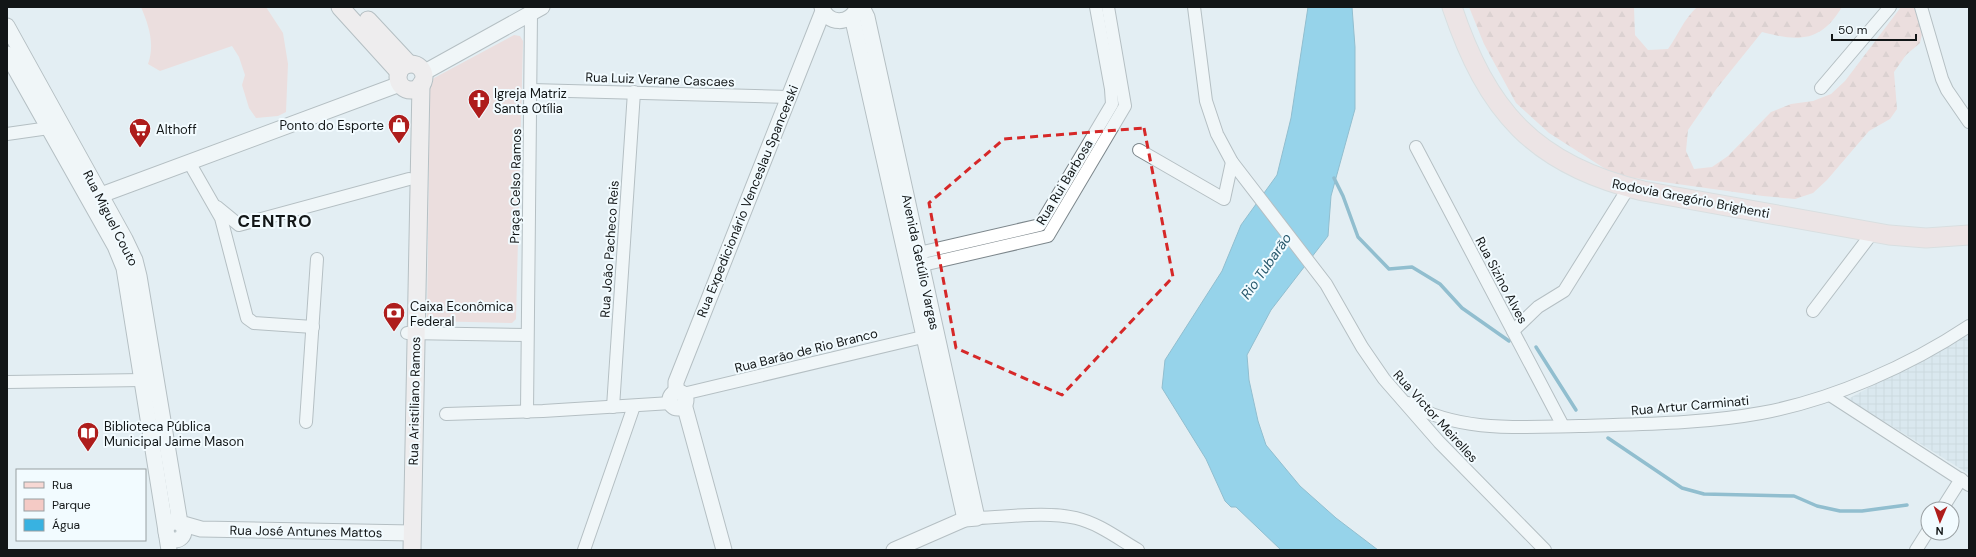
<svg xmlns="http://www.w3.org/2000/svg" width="1976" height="557" font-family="'DM Sans',sans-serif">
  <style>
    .industrial { fill: url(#industrial-grid) }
    .green { fill: #f4cac5 }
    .forest { fill: url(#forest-firs) }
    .water { fill: #38b2e1; stroke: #2d83a4 }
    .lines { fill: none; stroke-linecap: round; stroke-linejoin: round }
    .stream { stroke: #2d83a4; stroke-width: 3.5 }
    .minor-casing { stroke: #7c868b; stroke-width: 14 }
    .tertiary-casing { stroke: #7c868b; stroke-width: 17 }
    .secondary-casing { stroke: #7c868b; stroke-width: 19 }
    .primary-casing { stroke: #cbcccc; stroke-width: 21 }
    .minor { stroke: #fff; stroke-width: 12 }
    .tertiary { stroke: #fff; stroke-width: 15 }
    .secondary { stroke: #fbece9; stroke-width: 17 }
    .primary { stroke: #f7d8d4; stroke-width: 19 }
    .marked { fill: none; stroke: #d62828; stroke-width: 3; stroke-dasharray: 8 5; stroke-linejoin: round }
    .labels { text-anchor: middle; stroke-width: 4; stroke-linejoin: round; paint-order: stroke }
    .street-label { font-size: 13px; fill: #121617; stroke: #f2fbff }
    .poi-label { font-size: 13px; fill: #121617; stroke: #f2fbff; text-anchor: start }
    .water-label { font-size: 14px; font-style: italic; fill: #29596d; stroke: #f2fbff }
    .district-label { font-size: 17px; font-weight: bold; letter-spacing: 1px; fill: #121617; stroke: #f2fbff }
  </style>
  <defs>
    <pattern id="industrial-grid" width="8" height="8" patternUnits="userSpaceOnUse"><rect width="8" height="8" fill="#cee1ea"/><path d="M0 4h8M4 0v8" fill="none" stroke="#b0c0c8"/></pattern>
    <pattern id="forest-firs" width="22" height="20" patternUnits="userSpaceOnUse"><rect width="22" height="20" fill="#f4cac5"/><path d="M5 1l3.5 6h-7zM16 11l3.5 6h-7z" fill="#d0ada8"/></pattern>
  </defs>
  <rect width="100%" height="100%" fill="#e3eef3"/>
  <!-- industrial -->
  <polygon class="industrial" points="1969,333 1969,474 1848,399"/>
  <!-- green -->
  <g class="green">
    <path d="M141,7H266L283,33L288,64L286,112L278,116L256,118L249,108L242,85L245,75L239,57L232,46L160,71L148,64C155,44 149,26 141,7Z"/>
    <polygon points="514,35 520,36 523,41 516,319 512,323 429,321 427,319 430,84 434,78"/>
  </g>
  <!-- forest -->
  <path class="forest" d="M1469,7H1634L1635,35L1648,50L1668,49C1678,35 1684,19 1697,7H1842C1821,42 1799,42 1762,32L1717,88L1688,130L1686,151L1694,169L1712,167L1728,156L1771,112L1791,104L1813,101L1831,94L1845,81L1901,7H1914L1922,34L1920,43L1906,55L1894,72L1897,109L1890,119L1869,131L1827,180L1813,193L1795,199L1763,196L1627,177L1607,170L1549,133L1516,103L1484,44Z"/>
  <!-- water -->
  <polygon class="water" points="1308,7 1352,7 1355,47 1355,109 1331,196 1328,236 1271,310 1247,355 1249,380 1258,421 1266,445 1300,486 1336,518 1378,550 1281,550 1236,507 1231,507 1225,501 1206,459 1162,388 1165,360 1222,271 1241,225 1277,175 1291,118"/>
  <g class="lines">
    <!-- stream -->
    <g class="stream">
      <polyline points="1334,178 1343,196 1358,237 1389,269 1412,267 1440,284 1462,308 1509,341"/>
      <polyline points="1536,347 1576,410"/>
      <polyline points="1608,438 1682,488 1704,494 1794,496 1817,506 1840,511 1862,511 1907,505"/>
    </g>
    <!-- minor casing -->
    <g class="minor-casing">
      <g id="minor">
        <polyline points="1194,7 1206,101 1217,134 1232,162 1326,284 1362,347 1384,379 1439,442 1545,550"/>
        <polyline points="1921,7 1942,79 1947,90 1969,122"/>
        <polyline points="1821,88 1890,7"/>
        <polyline points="531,90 789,97"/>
        <polyline points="7,134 56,127"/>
        <polyline points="1416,147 1563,426"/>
        <polyline points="1139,150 1224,199 1232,162"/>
        <polyline points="189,162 221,218 247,318 254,323 313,327"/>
        <polyline points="217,207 239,225 409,179"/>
        <polyline points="910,255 1040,225 1112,104 1111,89 1096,7"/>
        <polyline points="914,267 1048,236 1125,106 1108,7"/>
        <polyline points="1813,311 1873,232"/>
        <polyline points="1513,331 1538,307 1564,291 1629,187"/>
        <polyline points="407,333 527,335"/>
        <polyline points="7,382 143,380"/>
        <polyline points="683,394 931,335"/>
        <polyline points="1830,395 1969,485"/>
        <path d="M1408,403C1460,433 1522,427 1579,426C1640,424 1701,424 1761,413C1832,400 1909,366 1969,326"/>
        <polyline points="613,407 634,92"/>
        <polyline points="527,412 531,13"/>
        <polyline points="446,414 543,411 671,403"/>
        <polyline points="306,422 317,259"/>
        <polyline points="1942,509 1961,479"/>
        <path d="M977,518C1009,517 1045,511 1076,518C1098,523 1119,539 1138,550"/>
        <polyline points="584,550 634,406"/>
        <polyline points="1916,550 1928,531"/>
      </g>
    </g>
    <!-- tertiary casing -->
    <g class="tertiary-casing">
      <g id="tertiary">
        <path d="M822,7C827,25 850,25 857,8"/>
        <polyline points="862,7 867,17 977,518 965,519 894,550"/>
        <polyline points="852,16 965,519"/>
        <polyline points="7,26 125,239 135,260 139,276 180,523 201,529 412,533"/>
        <polyline points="7,54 115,246 124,268 169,550"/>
        <polyline points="423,73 542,7"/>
        <polyline points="101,195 400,84"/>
        <polyline points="676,392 676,382 823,11"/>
        <circle cx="678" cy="400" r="8"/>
        <polyline points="684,404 724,550"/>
        <circle cx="175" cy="531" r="9"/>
      </g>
    </g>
    <!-- secondary casing -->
    <g class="secondary-casing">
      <g id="secondary">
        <polyline points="340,7 399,72"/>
        <polyline points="368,20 409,64"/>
        <circle cx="411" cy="77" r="13"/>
        <polyline points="412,550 421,84"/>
      </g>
    </g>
    <!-- primary casing -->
    <g class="primary-casing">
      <path id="primary" d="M1452,7C1487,111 1534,165 1643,191L1889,235L1926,238L1969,235"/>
    </g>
    <!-- minor -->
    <use href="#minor" class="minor"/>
    <!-- tertiary -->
    <use href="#tertiary" class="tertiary"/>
    <!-- secondary -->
    <use href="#secondary" class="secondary"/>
    <!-- primary -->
    <use href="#primary" class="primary"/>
  </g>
  <!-- marked area -->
  <path d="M0 0H1976V557H0ZM1144,128L1173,277L1062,395L956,348L929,203L1004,139Z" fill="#e3eef3" fill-opacity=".55" fill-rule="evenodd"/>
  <path class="marked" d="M1144,128L1173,277L1062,395L956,348L929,203L1004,139Z"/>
  <!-- icons -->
  <defs>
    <g id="church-pin" transform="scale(1.15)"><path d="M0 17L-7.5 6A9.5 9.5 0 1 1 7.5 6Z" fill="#ae1d1c" stroke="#f2fbff"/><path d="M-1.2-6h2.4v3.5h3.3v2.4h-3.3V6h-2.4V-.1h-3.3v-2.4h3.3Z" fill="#fff"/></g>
    <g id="shop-pin" transform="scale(1.15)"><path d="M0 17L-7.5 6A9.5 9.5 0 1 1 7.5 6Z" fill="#ae1d1c" stroke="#f2fbff"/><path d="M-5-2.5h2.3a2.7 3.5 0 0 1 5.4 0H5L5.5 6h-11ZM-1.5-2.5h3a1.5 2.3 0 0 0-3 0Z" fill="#fff"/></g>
    <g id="supermarket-pin" transform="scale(1.15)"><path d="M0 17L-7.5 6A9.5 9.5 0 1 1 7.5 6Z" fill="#ae1d1c" stroke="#f2fbff"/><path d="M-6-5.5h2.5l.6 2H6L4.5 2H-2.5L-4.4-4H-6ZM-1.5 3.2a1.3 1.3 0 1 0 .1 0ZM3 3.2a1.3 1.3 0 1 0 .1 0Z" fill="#fff"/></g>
    <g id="bank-pin" transform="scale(1.15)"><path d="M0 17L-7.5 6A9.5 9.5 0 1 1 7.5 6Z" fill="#ae1d1c" stroke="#f2fbff"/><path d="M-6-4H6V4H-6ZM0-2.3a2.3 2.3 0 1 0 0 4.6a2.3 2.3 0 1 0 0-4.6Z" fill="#fff"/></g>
    <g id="library-pin" transform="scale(1.15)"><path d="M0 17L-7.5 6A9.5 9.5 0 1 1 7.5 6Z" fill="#ae1d1c" stroke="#f2fbff"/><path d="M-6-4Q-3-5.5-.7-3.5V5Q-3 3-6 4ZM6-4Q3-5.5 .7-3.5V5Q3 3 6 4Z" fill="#fff"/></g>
  </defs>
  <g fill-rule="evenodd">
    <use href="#church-pin" x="479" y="100"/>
    <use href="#shop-pin" x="399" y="125"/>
    <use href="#supermarket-pin" x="140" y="129"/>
    <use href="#bank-pin" x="394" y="313"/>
    <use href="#library-pin" x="88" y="433"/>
  </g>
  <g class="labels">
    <!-- street labels -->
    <g class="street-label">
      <text transform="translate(660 79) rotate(2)" y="5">Rua Luiz Verane Cascaes</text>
      <text transform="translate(1064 182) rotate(-59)" y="5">Rua Rui Barbosa</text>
      <text transform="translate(515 186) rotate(-89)" y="5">Praça Celso Ramos</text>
      <text transform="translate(1691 198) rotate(11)" y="5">Rodovia Gregório Brighenti</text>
      <text transform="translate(747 201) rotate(-68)" y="5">Rua Expedicionário Venceslau Spancerski</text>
      <text transform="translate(111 218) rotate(63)" y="5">Rua Miguel Couto</text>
      <text transform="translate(609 249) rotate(-86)" y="5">Rua João Pacheco Reis</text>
      <text transform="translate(921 262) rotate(78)" y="5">Avenida Getúlio Vargas</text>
      <text transform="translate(1502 280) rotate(62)" y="5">Rua Sizino Alves</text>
      <text transform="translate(806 350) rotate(-14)" y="5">Rua Barão de Rio Branco</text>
      <text transform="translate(414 401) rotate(-89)" y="5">Rua Aristiliano Ramos</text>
      <text transform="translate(1690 405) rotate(-5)" y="5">Rua Artur Carminati</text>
      <text transform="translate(1436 416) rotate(48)" y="5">Rua Victor Meirelles</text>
      <text transform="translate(306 531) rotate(1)" y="5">Rua José Antunes Mattos</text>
    </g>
    <!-- poi labels -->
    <g class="poi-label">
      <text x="494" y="98">Igreja Matriz<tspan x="494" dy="15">Santa Otília</tspan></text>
      <text x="384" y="130" text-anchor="end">Ponto do Esporte</text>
      <text x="156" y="134">Althoff</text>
      <text x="410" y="311">Caixa Econômica<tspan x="410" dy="15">Federal</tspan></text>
      <text x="104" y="431">Biblioteca Pública<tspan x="104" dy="15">Municipal Jaime Mason</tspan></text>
    </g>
    <!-- water labels -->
    <g class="water-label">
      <text transform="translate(1266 266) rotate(-55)" y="5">Rio Tubarão</text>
    </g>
    <!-- district labels -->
    <g class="district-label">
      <text x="275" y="227">CENTRO</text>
    </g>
  </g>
  <!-- border -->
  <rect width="1976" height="557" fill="none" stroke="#121617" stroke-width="16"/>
  <!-- legend -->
  <rect x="16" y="469" width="130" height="72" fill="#f2fbff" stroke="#989fa2"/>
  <rect x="24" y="482" width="20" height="6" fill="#f7d8d4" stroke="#989fa2"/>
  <text x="52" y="489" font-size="12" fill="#121617">Rua</text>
  <rect x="24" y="499" width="20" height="12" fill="#f4cac5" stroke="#989fa2"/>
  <text x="52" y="509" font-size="12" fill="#121617">Parque</text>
  <rect x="24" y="519" width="20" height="12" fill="#38b2e1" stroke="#989fa2"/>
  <text x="52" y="529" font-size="12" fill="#121617">Água</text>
  <!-- north arrow -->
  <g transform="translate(1940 521) rotate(182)"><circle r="19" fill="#f2fbff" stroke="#989fa2"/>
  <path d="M0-3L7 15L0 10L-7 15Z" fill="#ae1d1c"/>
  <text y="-6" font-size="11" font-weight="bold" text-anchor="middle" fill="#121617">N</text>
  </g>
  <!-- scale -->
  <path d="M1832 34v6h84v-6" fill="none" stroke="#121617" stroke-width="2"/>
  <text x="1838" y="34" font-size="12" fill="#121617" stroke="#f2fbff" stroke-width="3" paint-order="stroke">50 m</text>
</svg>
